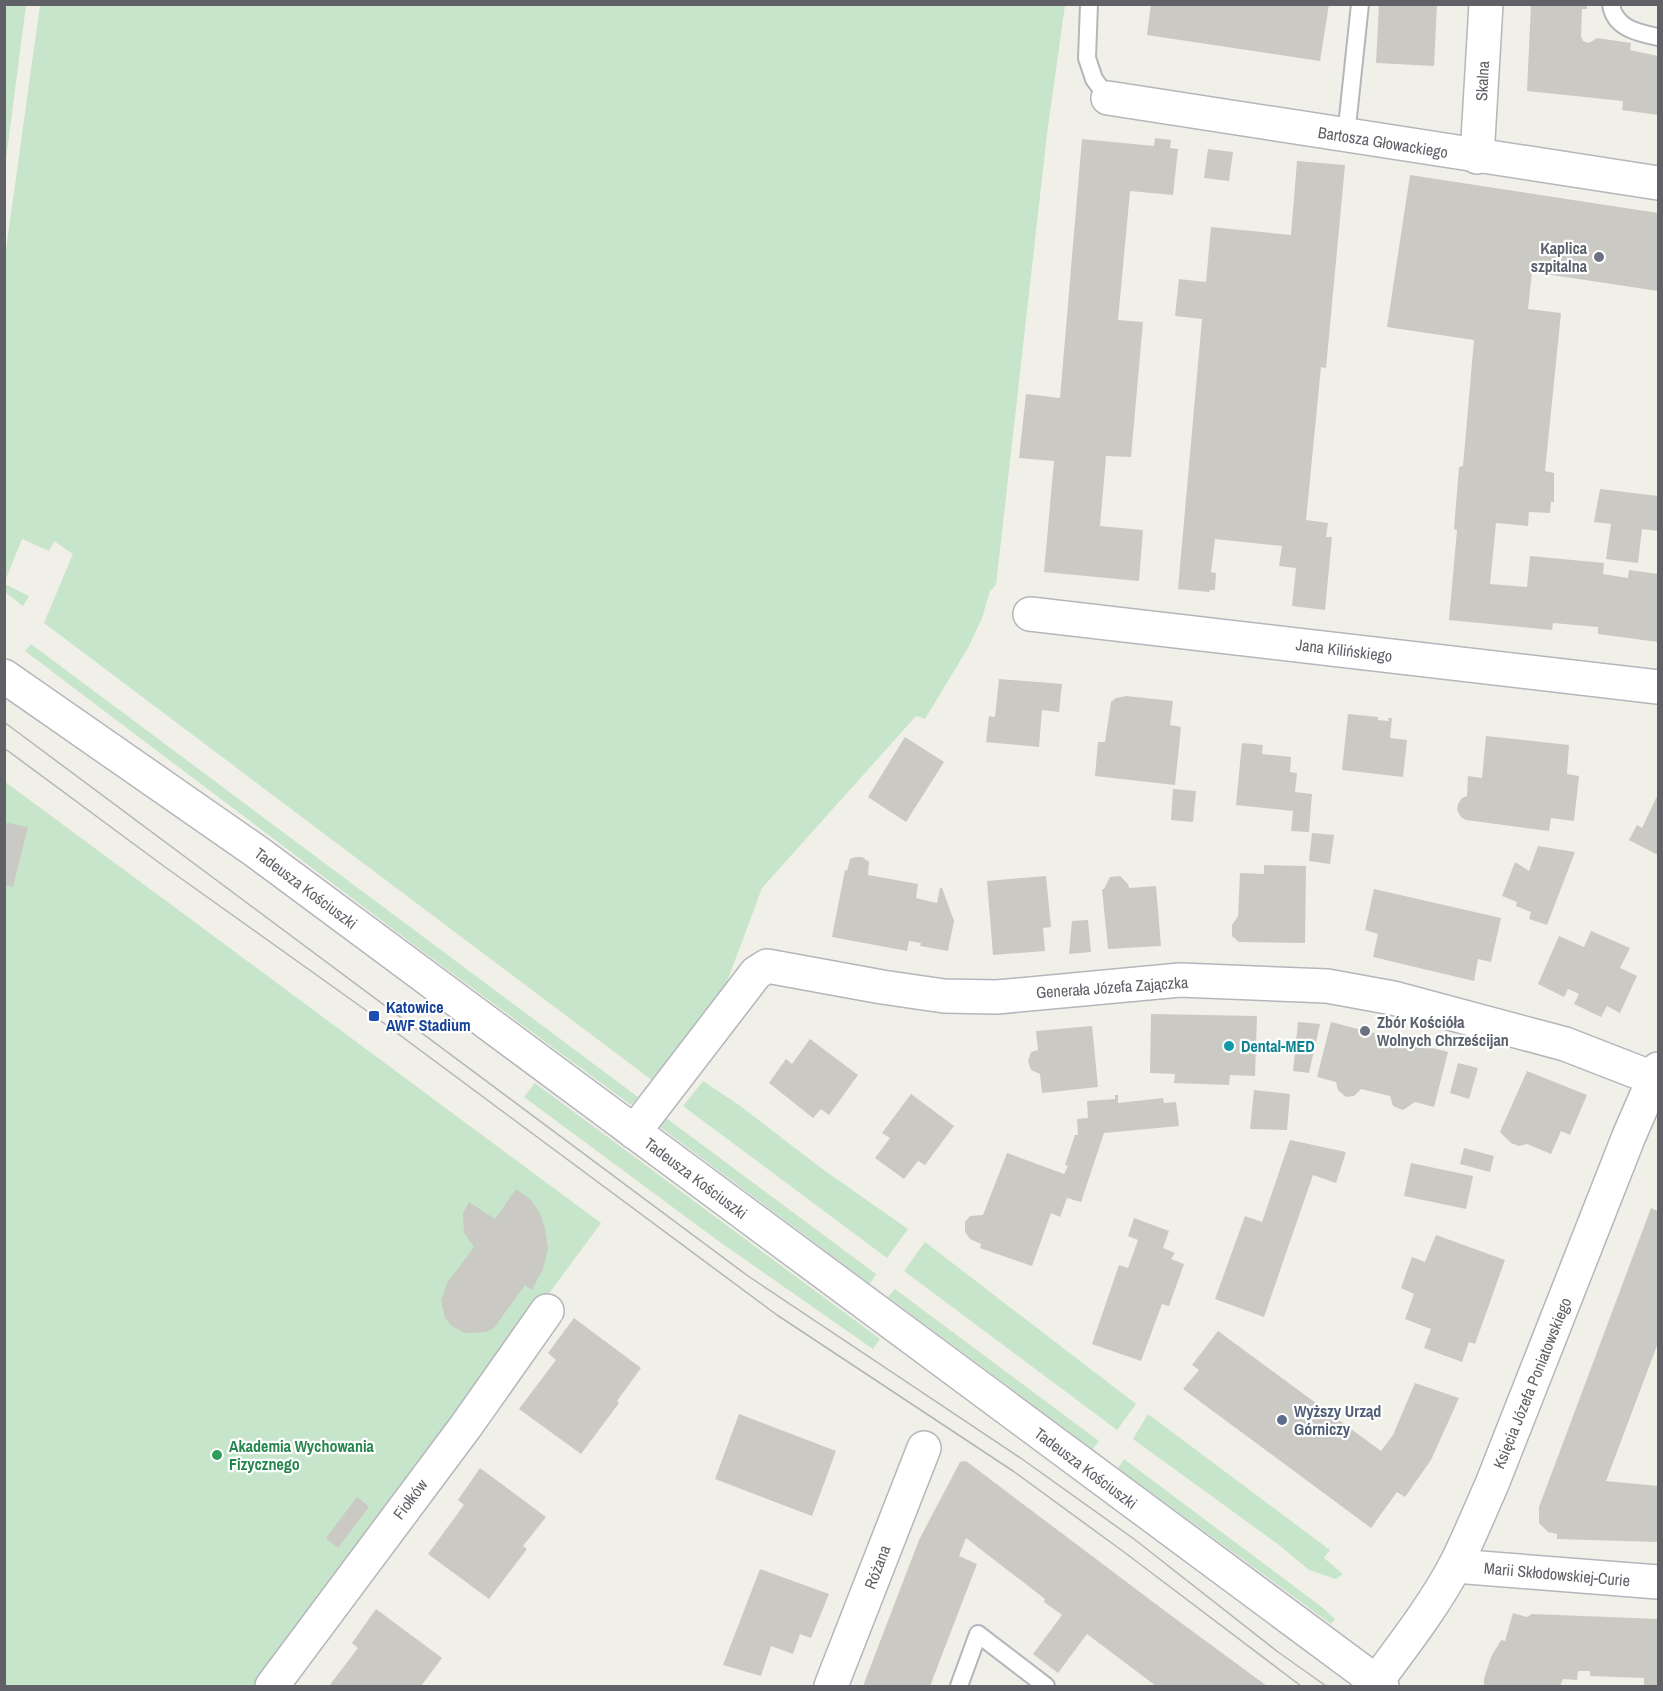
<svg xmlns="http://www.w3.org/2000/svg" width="1663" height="1691" font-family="'Archivo Narrow',sans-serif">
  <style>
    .green { fill: #c7e5cb }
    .building { fill: #cbc9c4 }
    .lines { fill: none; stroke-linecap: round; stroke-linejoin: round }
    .service-casing { stroke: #b5b6bb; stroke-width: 20 }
    .minor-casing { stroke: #b5b6bb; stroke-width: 36 }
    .tertiary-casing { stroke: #b5b6bb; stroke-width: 36 }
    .service { stroke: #fff; stroke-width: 16 }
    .minor { stroke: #fff; stroke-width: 33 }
    .tertiary { stroke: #fff; stroke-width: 33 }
    .tram { stroke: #b5b5b6; stroke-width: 1.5 }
    .worship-dot { fill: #6b7280; stroke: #fff; stroke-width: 2 }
    .transit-dot { fill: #1a4fb4; stroke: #fff; stroke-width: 2 }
    .culture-dot { fill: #0f9aa8; stroke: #fff; stroke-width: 2 }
    .service-dot { fill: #5c6f8a; stroke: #fff; stroke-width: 2 }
    .leisure-dot { fill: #2e9e5b; stroke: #fff; stroke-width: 2 }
    .labels { text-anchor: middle; stroke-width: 4.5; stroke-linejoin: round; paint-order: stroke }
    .street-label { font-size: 16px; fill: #5f6166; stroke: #fff }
    .worship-label { font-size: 16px; font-weight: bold; fill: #5b616d; stroke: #fff; text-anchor: end }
    .transit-label { font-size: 16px; font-weight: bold; fill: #164399; stroke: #fff; text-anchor: start }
    .culture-label { font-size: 16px; font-weight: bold; fill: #0d838f; stroke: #fff; text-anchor: start }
    .service-label { font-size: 16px; font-weight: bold; fill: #4e5e75; stroke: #fff; text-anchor: start }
    .leisure-label { font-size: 16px; font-weight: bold; fill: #27864d; stroke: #fff; text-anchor: start }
  </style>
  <rect width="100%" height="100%" fill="#f0efe8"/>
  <!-- green -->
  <g class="green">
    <polygon points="5,4 26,5 5,167 4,5"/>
    <polygon points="40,5 1065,5 1047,134 996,585 990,591 982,618 969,646 925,719 916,716 762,888 725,987 657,1084 44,623 73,554 54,541 49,551 22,539 5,581 4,264"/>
    <polygon points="5,584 29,596 23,606 5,592"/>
    <polygon points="31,644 638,1097 631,1105 414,945 25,651"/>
    <polygon points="4,781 601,1223 259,1686 5,1686"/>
    <polygon points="703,1081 739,1105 825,1171 908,1229 887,1258 683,1106"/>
    <polygon points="535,1083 880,1339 873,1349 717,1240 524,1097"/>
    <polygon points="662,1115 876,1274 870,1284 656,1124"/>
    <polygon points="925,1242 1136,1404 1117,1430 904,1271"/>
    <polygon points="895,1289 1099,1441 1093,1449 888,1297"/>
    <polygon points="1148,1414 1330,1550 1324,1558 1343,1574 1336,1579 1309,1570 1279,1545 1133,1439"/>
    <polygon points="1124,1459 1323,1608 1335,1619 1331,1624 1118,1468"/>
  </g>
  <!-- building -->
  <g class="building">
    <polygon points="1151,4 1329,4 1320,61 1147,35"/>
    <polygon points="1379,4 1437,4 1434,66 1376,63"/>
    <polygon points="1531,4 1587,4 1587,9 1582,9 1581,36 1583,41 1589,43 1597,38 1631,43 1630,50 1658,56 1658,115 1622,110 1623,101 1527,91"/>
    <polygon points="1155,138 1171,140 1170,148 1178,149 1173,195 1130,191 1118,320 1143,322 1131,457 1106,456 1100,526 1143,530 1139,581 1044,572 1054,461 1019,458 1026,394 1060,398 1082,139 1154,146"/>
    <polygon points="1208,149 1233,152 1229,181 1204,178"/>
    <polygon points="1297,161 1345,165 1326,368 1321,367 1306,520 1328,523 1326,537 1332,537 1325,610 1292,606 1296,568 1279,566 1282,546 1215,539 1211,572 1216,573 1215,590 1210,590 1209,592 1178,589 1202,319 1175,316 1179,279 1206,282 1211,227 1291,235"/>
    <polygon points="1410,175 1658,213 1658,291 1532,272 1528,309 1561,313 1545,471 1554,473 1554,502 1551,502 1550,513 1529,512 1528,526 1496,523 1490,584 1527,587 1530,556 1604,563 1603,574 1628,578 1629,570 1658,574 1658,642 1598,634 1598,627 1553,623 1552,630 1449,620 1457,530 1454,529 1459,467 1463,466 1474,340 1387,327"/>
    <polygon points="1600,489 1658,496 1658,531 1642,529 1638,563 1606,559 1611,524 1594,522"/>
    <polygon points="999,679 1062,684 1059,712 1042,710 1039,747 986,742 989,716 995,717"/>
    <polygon points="1126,696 1173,701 1170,725 1181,727 1175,785 1095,776 1098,742 1105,742 1111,702 1116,698"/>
    <polygon points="1348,714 1378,717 1378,720 1389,721 1388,718 1392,718 1390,738 1407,740 1403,777 1342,770"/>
    <polygon points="1486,736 1569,745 1567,774 1579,776 1574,821 1551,818 1549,831 1466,820 1461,817 1457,810 1458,804 1462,798 1467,796 1468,776 1482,778"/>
    <polygon points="905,737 944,762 906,822 868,797"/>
    <polygon points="1242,743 1263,745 1262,754 1291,757 1290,772 1297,773 1295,792 1312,794 1309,832 1291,831 1293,811 1236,805"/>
    <polygon points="1173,789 1196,791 1193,822 1171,820"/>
    <polygon points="1658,794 1658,855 1629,840 1637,825 1642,828"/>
    <polygon points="8,823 28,827 13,887 4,885 4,824"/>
    <polygon points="1312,833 1334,835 1330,864 1309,861"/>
    <polygon points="1538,846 1575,852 1547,925 1529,919 1531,912 1516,906 1517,902 1502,896 1515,862 1529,871"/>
    <polygon points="855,857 862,857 869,862 868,875 918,884 916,898 937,903 940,888 942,888 954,921 948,951 920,946 921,943 909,941 907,951 832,937 845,870 847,871 850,859"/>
    <polygon points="1264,865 1306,866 1305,943 1239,942 1232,936 1232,925 1238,916 1240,873 1264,874"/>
    <polygon points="1046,876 1051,927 1043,928 1045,951 993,955 987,881"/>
    <polygon points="1120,876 1128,884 1129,888 1156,886 1161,946 1108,949 1102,889 1104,889 1110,877"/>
    <polygon points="1374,889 1501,918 1491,962 1478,959 1474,981 1373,957 1378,934 1365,930"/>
    <polygon points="1088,920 1091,952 1069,954 1072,921"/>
    <polygon points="1591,931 1630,948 1620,968 1637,976 1620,1013 1607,1006 1601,1017 1574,1004 1579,994 1568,989 1564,997 1538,984 1559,936 1584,947"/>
    <polygon points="1151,1014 1257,1016 1255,1076 1230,1075 1229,1085 1174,1083 1175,1074 1150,1073"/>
    <polygon points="1298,1022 1320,1024 1309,1073 1293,1071"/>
    <polygon points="1331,1022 1448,1052 1434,1107 1415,1102 1403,1110 1393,1106 1390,1096 1361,1089 1354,1096 1346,1097 1338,1090 1336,1082 1317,1077"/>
    <polygon points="1092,1026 1098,1087 1042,1093 1040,1074 1031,1070 1028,1061 1031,1052 1038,1050 1036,1031"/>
    <polygon points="810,1039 858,1075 829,1115 821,1109 813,1118 769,1083 786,1059 792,1064"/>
    <polygon points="1458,1063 1478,1068 1469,1099 1450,1093"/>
    <polygon points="1527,1071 1587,1095 1570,1135 1561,1131 1551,1154 1527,1144 1519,1146 1511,1143 1500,1132"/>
    <polygon points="1254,1090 1290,1094 1287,1130 1250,1129"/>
    <polygon points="911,1094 954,1126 925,1165 918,1161 904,1179 875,1158 890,1138 882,1133"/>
    <polygon points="1115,1095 1118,1095 1118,1103 1163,1098 1164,1103 1176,1102 1179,1126 1104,1133 1081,1202 1067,1198 1060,1217 1051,1213 1032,1266 980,1248 981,1244 970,1239 965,1232 965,1222 970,1216 983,1215 1007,1153 1064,1174 1068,1166 1065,1165 1075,1135 1078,1135 1077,1119 1088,1118 1087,1101 1115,1099"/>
    <polygon points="1290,1140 1346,1152 1336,1183 1313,1175 1264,1317 1215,1299 1245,1216 1262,1222"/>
    <polygon points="1464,1148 1494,1156 1490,1172 1460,1164"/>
    <polygon points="1411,1163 1473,1176 1466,1209 1404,1196"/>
    <polygon points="516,1189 531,1200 540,1213 545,1229 548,1248 543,1269 532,1290 525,1285 494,1328 486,1332 465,1333 452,1326 445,1318 441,1300 447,1283 474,1247 464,1233 463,1213 469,1202 495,1219"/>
    <polygon points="1651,1208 1658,1211 1658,1343 1606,1481 1658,1486 1658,1542 1557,1539 1557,1534 1548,1532 1539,1523 1539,1507"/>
    <polygon points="1134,1218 1169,1231 1163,1248 1175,1253 1171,1259 1184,1264 1169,1306 1162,1304 1141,1361 1092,1344 1119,1265 1128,1268 1138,1240 1128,1236"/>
    <polygon points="1436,1235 1505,1260 1475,1344 1469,1342 1462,1362 1424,1348 1431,1329 1405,1319 1414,1294 1401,1288 1412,1257 1425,1262"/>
    <polygon points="574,1318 641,1368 617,1401 619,1403 581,1454 519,1409 556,1360 548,1353"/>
    <polygon points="1218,1331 1381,1451 1393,1435 1415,1383 1459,1398 1431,1460 1405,1497 1397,1492 1371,1528 1183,1389 1199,1370 1192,1365"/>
    <polygon points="739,1414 836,1451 812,1516 715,1479"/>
    <polygon points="966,1461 1169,1614 1267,1686 1156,1686 1087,1634 1058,1673 1033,1654 1062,1615 1044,1602 1045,1599 966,1538 959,1556 977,1564 930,1686 863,1686 919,1540 960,1462"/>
    <polygon points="480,1468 546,1517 523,1546 527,1549 489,1599 428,1554 464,1505 458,1500"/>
    <polygon points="357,1497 369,1507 338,1548 326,1538"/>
    <polygon points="760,1569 829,1594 811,1638 800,1634 793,1654 771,1646 761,1676 723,1665"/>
    <polygon points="376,1609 442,1658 421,1686 329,1686 358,1648 352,1643"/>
    <polygon points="1513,1613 1527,1617 1532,1614 1658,1619 1658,1686 1644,1686 1644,1678 1590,1676 1590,1671 1578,1671 1577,1680 1563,1679 1560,1686 1484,1686 1484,1679 1491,1657 1501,1640 1505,1641"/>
  </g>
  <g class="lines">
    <!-- service casing -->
    <g class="service-casing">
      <g id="service">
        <polyline points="1089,4 1087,58 1094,79 1108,98"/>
        <path d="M1611,4C1614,28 1638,33 1658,37"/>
        <polyline points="1346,136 1360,4"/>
        <polyline points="959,1686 978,1634 1046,1686"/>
      </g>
    </g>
    <!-- minor casing -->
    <g class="minor-casing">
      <g id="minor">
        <polyline points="1108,98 1658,183"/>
        <polyline points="1477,157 1486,4"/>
        <polyline points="1030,614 1658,687"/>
        <polyline points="634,1132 756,973 767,966 882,987 944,996 997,997 1180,980 1327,986 1393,998 1565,1044 1658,1080"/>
        <polyline points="1455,1566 1658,1582"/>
        <path d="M1376,1682C1404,1644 1434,1606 1456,1564C1469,1538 1480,1511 1492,1484L1629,1136L1658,1069"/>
        <polyline points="272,1686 466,1426 547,1311"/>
        <polyline points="831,1686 924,1448"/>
      </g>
    </g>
    <!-- tertiary casing -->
    <g class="tertiary-casing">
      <polyline id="tertiary" points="4,676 257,852 1382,1686"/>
    </g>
    <!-- service -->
    <use href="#service" class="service"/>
    <!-- minor -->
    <use href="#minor" class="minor"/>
    <!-- tertiary -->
    <use href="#tertiary" class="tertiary"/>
    <!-- tram -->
    <g class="tram">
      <polyline points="4,722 748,1276 1022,1459 1134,1539 1278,1652 1326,1686"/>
      <polyline points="4,748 165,867 374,1016 777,1315 1013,1471 1124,1552 1301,1686"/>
    </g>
  </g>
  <!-- markers -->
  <g class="worship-dot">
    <circle cx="1599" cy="257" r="6"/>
    <circle cx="1365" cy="1031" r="6"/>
  </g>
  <rect class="transit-dot" x="368" y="1010" width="12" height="12" rx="3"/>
  <circle class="culture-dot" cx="1229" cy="1046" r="6"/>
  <circle class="service-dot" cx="1282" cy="1420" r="6"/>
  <circle class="leisure-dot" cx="217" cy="1455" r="6"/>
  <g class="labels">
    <!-- street labels -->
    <g class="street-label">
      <text transform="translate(1482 81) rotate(-87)" y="6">Skalna</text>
      <text transform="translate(1383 142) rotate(9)" y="6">Bartosza Głowackiego</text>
      <text transform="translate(1344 650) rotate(7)" y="6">Jana Kilińskiego</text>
      <text transform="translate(306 888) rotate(37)" y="6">Tadeusza Kościuszki</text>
      <text transform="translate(1112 987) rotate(-4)" y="6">Generała Józefa Zajączka</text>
      <text transform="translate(696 1178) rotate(37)" y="6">Tadeusza Kościuszki</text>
      <text transform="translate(1532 1383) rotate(-68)" y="6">Księcia Józefa Poniatowskiego</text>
      <text transform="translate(1086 1468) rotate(37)" y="6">Tadeusza Kościuszki</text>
      <text transform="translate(410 1499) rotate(-53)" y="6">Fiołków</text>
      <text transform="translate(877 1567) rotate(-69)" y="6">Różana</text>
      <text transform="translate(1557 1574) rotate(5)" y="6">Marii Skłodowskiej-Curie</text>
    </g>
    <!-- worship labels -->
    <g class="worship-label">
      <text x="1587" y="254">Kaplica<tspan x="1587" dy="18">szpitalna</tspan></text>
      <text x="1377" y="1028" text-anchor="start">Zbór Kościóła<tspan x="1377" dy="18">Wolnych Chrześcijan</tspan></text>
    </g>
    <!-- transit labels -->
    <g class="transit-label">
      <text x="386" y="1013">Katowice<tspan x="386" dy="18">AWF Stadium</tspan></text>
    </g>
    <!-- culture labels -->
    <g class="culture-label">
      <text x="1241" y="1052">Dental-MED</text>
    </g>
    <!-- service labels -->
    <g class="service-label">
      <text x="1294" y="1417">Wyższy Urząd<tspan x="1294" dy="18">Górniczy</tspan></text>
    </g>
    <!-- leisure labels -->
    <g class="leisure-label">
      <text x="229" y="1452">Akademia Wychowania<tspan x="229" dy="18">Fizycznego</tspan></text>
    </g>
  </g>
  <!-- border -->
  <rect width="1663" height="1691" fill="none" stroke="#5f6166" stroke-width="12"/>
</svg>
